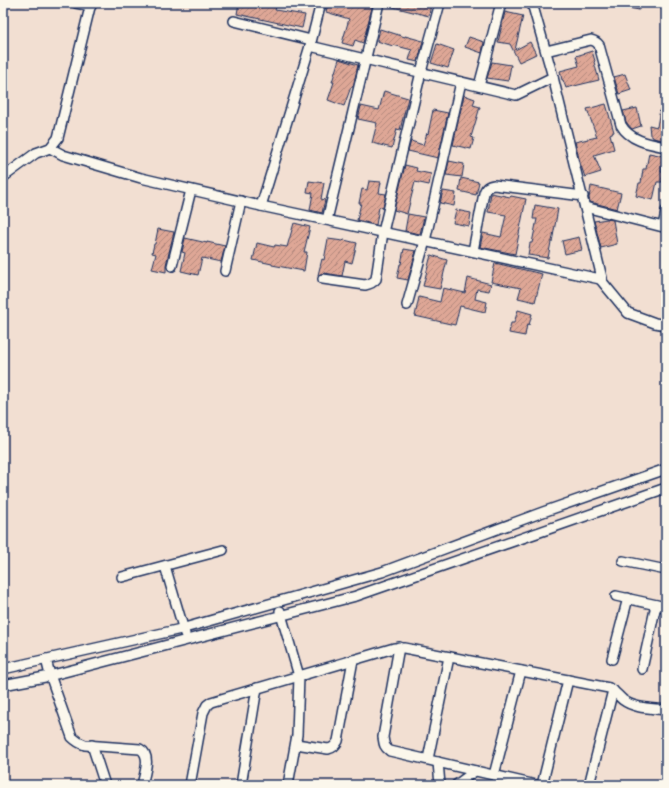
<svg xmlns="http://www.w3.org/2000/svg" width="669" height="788" font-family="Itim,sans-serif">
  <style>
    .building { fill: url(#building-hatch); stroke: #1b2f5e }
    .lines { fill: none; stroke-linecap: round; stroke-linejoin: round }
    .minor-casing { stroke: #1b2f5e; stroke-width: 12 }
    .minor { stroke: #fbf7ec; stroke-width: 9 }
  </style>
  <defs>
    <pattern id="building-hatch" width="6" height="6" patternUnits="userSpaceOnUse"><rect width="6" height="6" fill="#dea796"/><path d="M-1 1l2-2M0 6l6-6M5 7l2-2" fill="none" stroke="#b3887e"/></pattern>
  </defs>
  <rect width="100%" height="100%" fill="#f2dfd2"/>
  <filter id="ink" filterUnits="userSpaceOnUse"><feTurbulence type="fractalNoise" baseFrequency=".025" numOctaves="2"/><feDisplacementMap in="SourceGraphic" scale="8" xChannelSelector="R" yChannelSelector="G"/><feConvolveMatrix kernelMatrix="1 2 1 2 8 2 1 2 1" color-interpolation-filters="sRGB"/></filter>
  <g filter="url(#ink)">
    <!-- building -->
    <g class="building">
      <polygon points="239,3 252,6 253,3 256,3 276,7 275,10 305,15 302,28 237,14"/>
      <polygon points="328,3 367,3 373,4 363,43 355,40 353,46 342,43 349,19 326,12"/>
      <polygon points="386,3 431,3 429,16 385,5"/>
      <polygon points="620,3 640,3 639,10 619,6"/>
      <polygon points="505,12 523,16 515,50 530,42 536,54 519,62 510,44 498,42"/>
      <polygon points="380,29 405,37 405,36 423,41 418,62 409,60 412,50 393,45 393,46 377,41"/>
      <polygon points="469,37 484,42 482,53 465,47"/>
      <polygon points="437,44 454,50 448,68 431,63"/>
      <polygon points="592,51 595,61 594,62 599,80 566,88 563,80 562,80 560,71 579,66 576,56"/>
      <polygon points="339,59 358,65 353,87 351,87 344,106 328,100 334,82 332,82"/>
      <polygon points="492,62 511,65 508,81 487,78"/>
      <polygon points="625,74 631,90 619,94 614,77"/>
      <polygon points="384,91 408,98 400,130 397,129 392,148 372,143 377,123 358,119 361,106 379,110"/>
      <polygon points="464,95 475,99 473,105 480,107 471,137 474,138 471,149 453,145"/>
      <polygon points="606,104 614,132 610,134 614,149 594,155 601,172 585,177 580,163 575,142 597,137 587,109"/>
      <polygon points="637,108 641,126 632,129 626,122 623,111"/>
      <polygon points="660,109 666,110 666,141 653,138 653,137 650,135 649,125 657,127"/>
      <polygon points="433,110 448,113 438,158 408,151 411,141 423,145 427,133 428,134"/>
      <polygon points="649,153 664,156 661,172 664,172 662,182 657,182 653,200 636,196 639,183 641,183 643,169 646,169"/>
      <polygon points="449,161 464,164 462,177 446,175"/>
      <polygon points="405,165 417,168 416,171 431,174 429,185 415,182 407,214 394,210"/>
      <polygon points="461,178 479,182 476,195 459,191"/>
      <polygon points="309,181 324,183 321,199 325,200 322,213 310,210 313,193 307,192"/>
      <polygon points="369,181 381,182 379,193 386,194 383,208 379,207 376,225 357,220 361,203 359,203 362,189 367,190"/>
      <polygon points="591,186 621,193 617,209 590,202 589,198"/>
      <polygon points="443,191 456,193 454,206 440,203"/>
      <polygon points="491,193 510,197 511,196 526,199 515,254 480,247 483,233 501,237 506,215 488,212"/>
      <polygon points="535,205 558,209 552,242 551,242 548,258 528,255 530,243 532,243 537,219 533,219"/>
      <polygon points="456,210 471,213 469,226 453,223"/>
      <polygon points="408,214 424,217 420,234 405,231"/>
      <polygon points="607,219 613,220 617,244 601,248 594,221"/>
      <polygon points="294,223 310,227 304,252 307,252 304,271 272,265 272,264 253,260 257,243 274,247 275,245 287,247"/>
      <polygon points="158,229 174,232 166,265 166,272 152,269 156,254 152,253 154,244 155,244"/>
      <polygon points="579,237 582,250 565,254 562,241"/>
      <polygon points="185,238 207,243 207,242 225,246 221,262 202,258 198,275 181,271 185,253 182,252"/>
      <polygon points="328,239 343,241 344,240 357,243 352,263 345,261 342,276 324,273 318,275 322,259 324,260"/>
      <polygon points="404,249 416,251 408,280 397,278 400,264 401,264"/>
      <polygon points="431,255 447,260 440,289 423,286"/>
      <polygon points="495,263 542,274 535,302 518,298 521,288 491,282"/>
      <polygon points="468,278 491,284 489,291 477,289 475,299 487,302 485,312 460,306 455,325 415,316 419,297 440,302 443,288 465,293"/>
      <polygon points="518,310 532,314 529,325 527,324 525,336 509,333 511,323 514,323"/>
    </g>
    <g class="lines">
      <!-- minor casing -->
      <g class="minor-casing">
        <g id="minor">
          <polyline points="76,3 91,6"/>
          <polyline points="321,3 310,46 516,95 553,77 532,3"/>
          <polyline points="234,21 311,40"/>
          <path d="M546,51L591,40C595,41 597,42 599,45L621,125C630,141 650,144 666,147"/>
          <polyline points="479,86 501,3"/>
          <polyline points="50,148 63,155 141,178 261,206 600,279 602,278 553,77"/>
          <polyline points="3,176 6,175 36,153 50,148 58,138 91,3"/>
          <polyline points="261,206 310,46"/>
          <polyline points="585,207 663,227 666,211"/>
          <polyline points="327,220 379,3"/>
          <path d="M473,251L484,193C486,187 488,186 494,185L583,196"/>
          <polyline points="172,266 191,190"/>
          <polyline points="225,271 241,201"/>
          <path d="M323,279L365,285C370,284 373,283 376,279L383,232L421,72L440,3"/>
          <polyline points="600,279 628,313 655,323 666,325"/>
          <polyline points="407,305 425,241 461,82"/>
          <polyline points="623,561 666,570"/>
          <polyline points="165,566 185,634"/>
          <polyline points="122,577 223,550"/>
          <polyline points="616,596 666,607"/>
          <polyline points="280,611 299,676 297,735 288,785"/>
          <path d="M399,647L383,737C384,744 384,747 390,751L536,785"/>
          <path d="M46,659L50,675L72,737C76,741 79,743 85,745L140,749C152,755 144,775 142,785"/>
          <polyline points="612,659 628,598"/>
          <polyline points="3,669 181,629 382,572 543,512 666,469"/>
          <polyline points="642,669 656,605"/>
          <polyline points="3,685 45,677 356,596 666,488"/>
          <path d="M296,744L328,749C333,748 335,746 338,741L353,660"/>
          <polyline points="92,745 105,785"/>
          <polyline points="428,759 449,657"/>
          <polyline points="438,762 440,785"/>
          <polyline points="494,775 521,671"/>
          <path d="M190,785L203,713L207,705L211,702L394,648H404L609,688C615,691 618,696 623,700C635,709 652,708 666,710"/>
          <polyline points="241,785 257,688"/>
          <polyline points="456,785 475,771"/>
          <polyline points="542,785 568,680"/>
          <polyline points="589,785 613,690"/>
          <polyline points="665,785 666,781"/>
        </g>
      </g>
      <!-- minor -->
      <use href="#minor" class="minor"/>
    </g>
  </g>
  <!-- margin -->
  <rect width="669" height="788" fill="none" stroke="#fbf7ec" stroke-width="16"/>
  <rect x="8" y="8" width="653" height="772" fill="none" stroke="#1b2f5e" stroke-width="1.5" filter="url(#ink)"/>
</svg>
